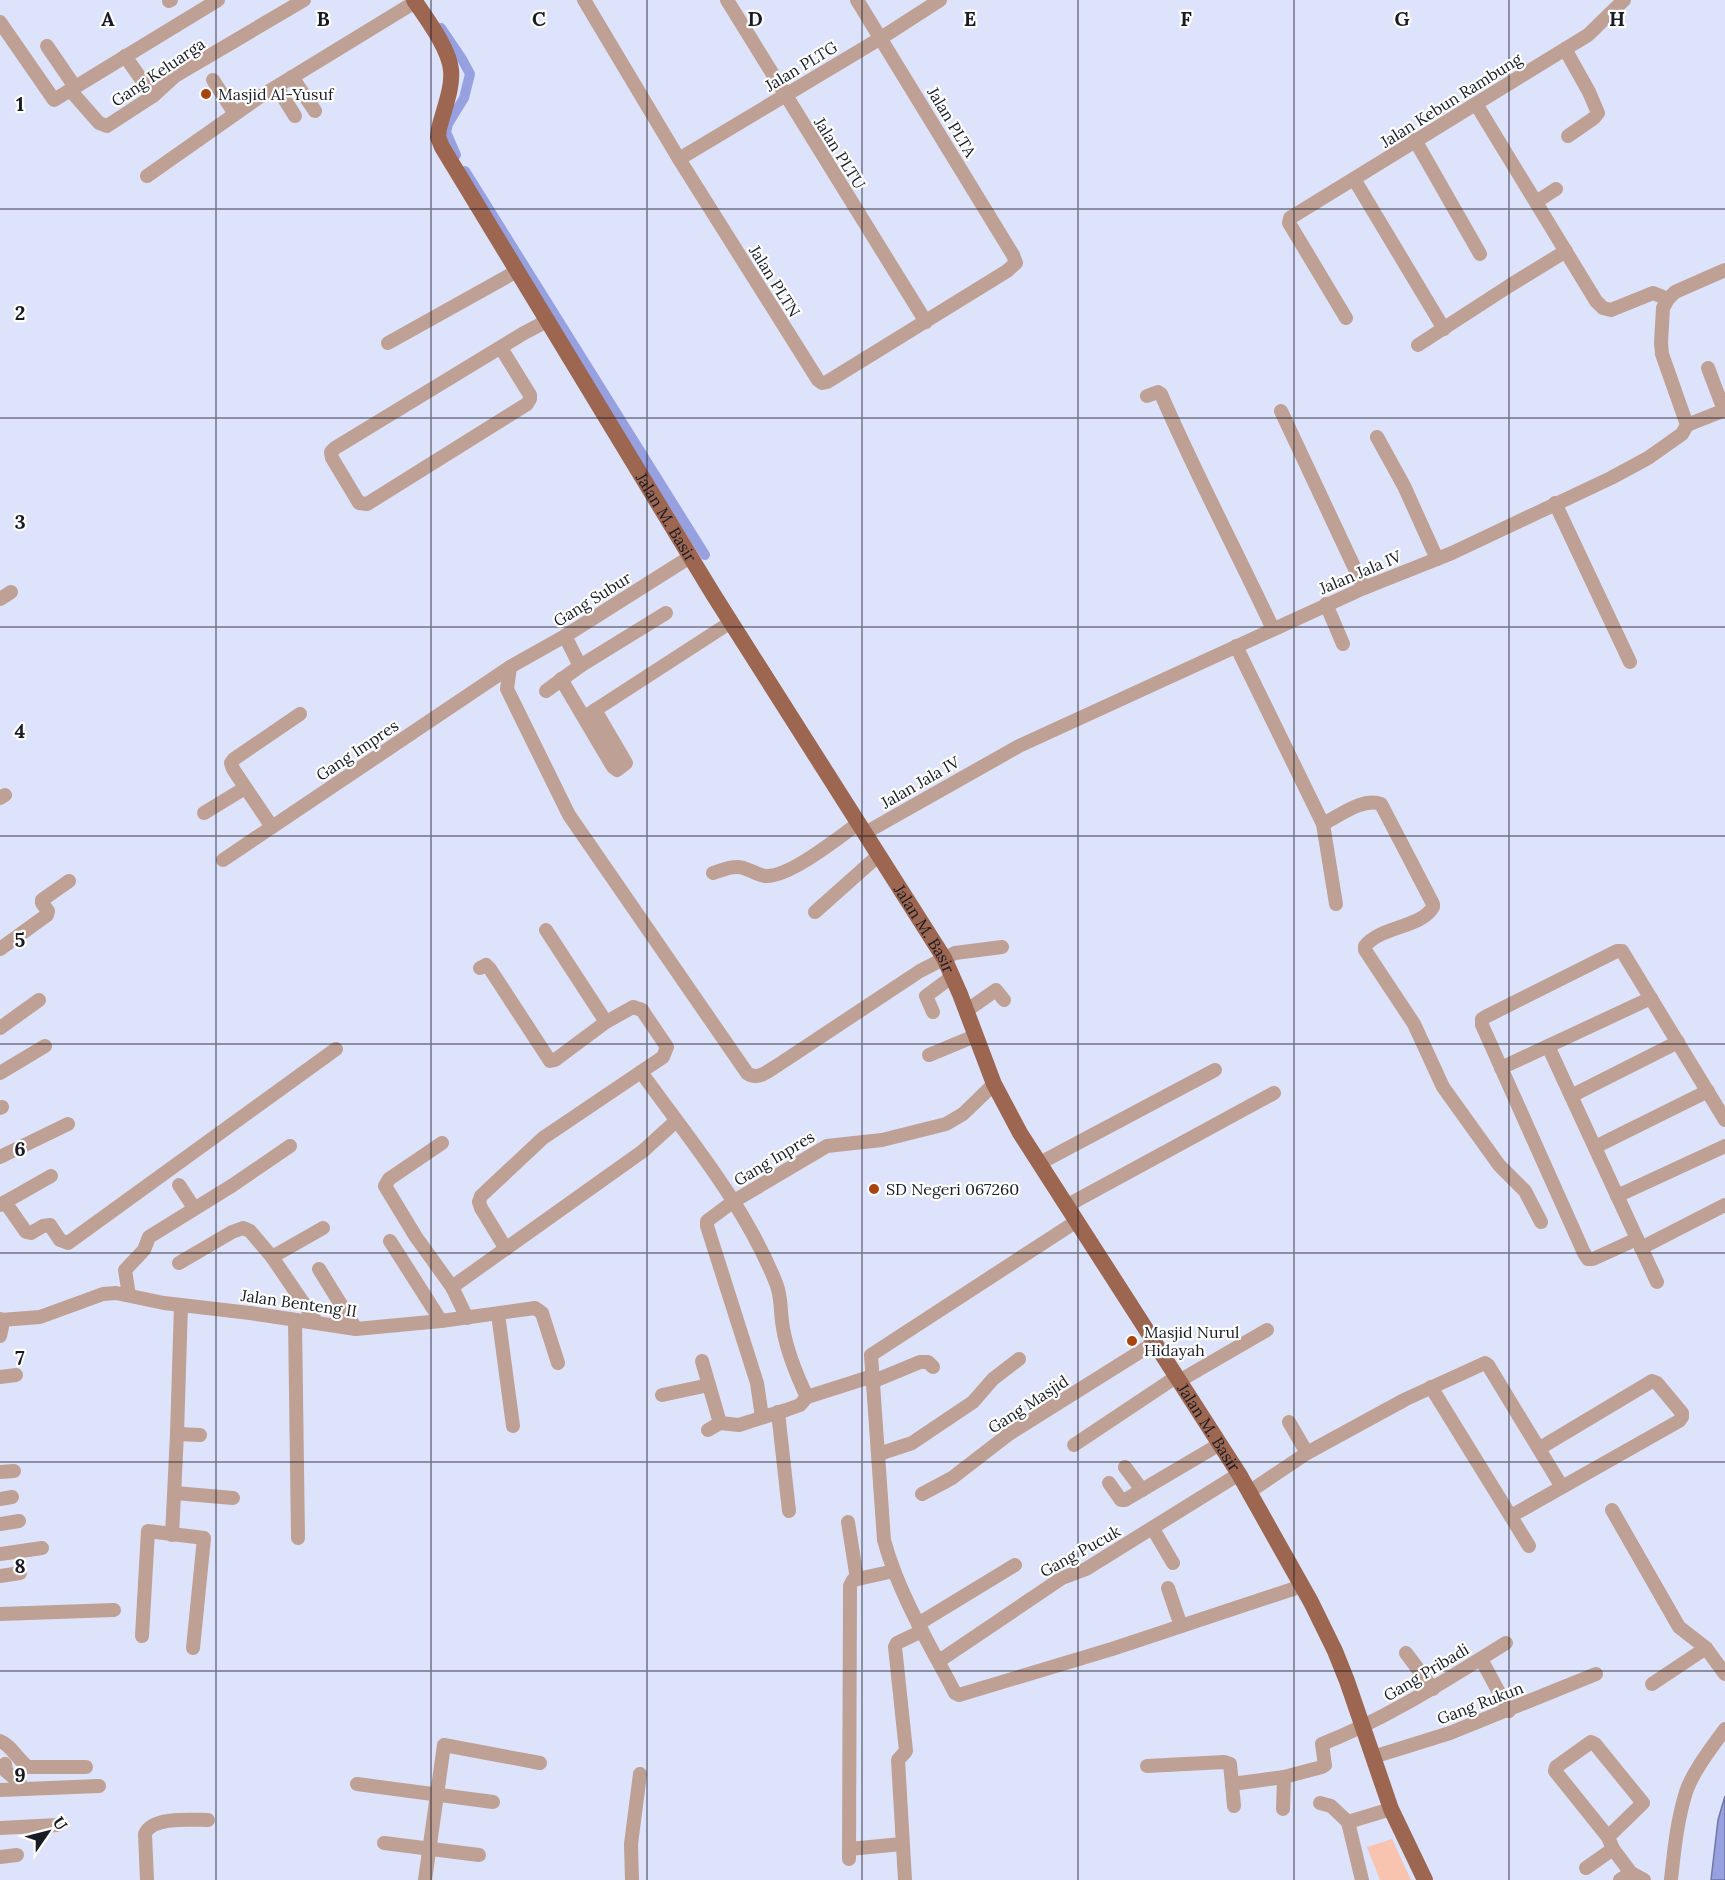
<svg xmlns="http://www.w3.org/2000/svg" width="1725" height="1880" font-family="Lora,serif">
  <style>
    .green { fill: #f8c3af }
    .water { fill: #97a1df; stroke: #7178a7; stroke-width: 1.5 }
    .lines { fill: none; stroke-linecap: round; stroke-linejoin: round }
    .canal { stroke: #97a1df; stroke-width: 10 }
    .minor { stroke: #bfa094; stroke-width: 14 }
    .major { stroke: #9c6650; stroke-width: 16 }
    .grid { fill: none; stroke: #181a24; stroke-width: 1.5; stroke-opacity: 0.55 }
    .poi-dot { fill: #a74410; stroke: #fff; stroke-width: 2 }
    .labels { text-anchor: middle; stroke-width: 4.5; stroke-linejoin: round; paint-order: stroke }
    .street-label { font-size: 16px; fill: #181a24; stroke: #fff }
    .poi-label { font-size: 16px; fill: #181a24; stroke: #fff; text-anchor: start }
    .grid-label { font-size: 20px; text-anchor: middle; font-weight: bold; fill: #181a24; stroke: #fff; stroke-width: 4.5; stroke-linejoin: round; paint-order: stroke }
  </style>
  <rect width="100%" height="100%" fill="#dee3fc"/>
  <!-- green -->
  <polygon class="green" points="1392,1839 1411,1880 1380,1880 1367,1847"/>
  <!-- water -->
  <polygon class="water" points="1725,1796 1725,1880 1711,1880 1718,1820"/>
  <g class="lines">
    <!-- canal -->
    <g class="canal">
      <polyline points="441,28 462,59 470,74 464,98 448,124 446,132 456,155"/>
      <polyline points="465,171 705,555"/>
    </g>
    <!-- minor -->
    <g class="minor">
      <polyline points="584,0 679,159 818,380 822,383 827,382 1007,271 1016,263 1013,255 857,0"/>
      <polyline points="727,0 926,322"/>
      <polyline points="169,1 171,0"/>
      <polyline points="0,22 54,100 218,0"/>
      <polyline points="47,46 75,87"/>
      <polyline points="1565,49 1589,92 1598,113 1594,118 1568,136"/>
      <polyline points="125,56 153,96"/>
      <polyline points="292,77 315,111"/>
      <polyline points="213,80 235,114"/>
      <polyline points="277,87 295,116"/>
      <polyline points="70,90 99,123 107,126 153,96 175,76 304,0"/>
      <polyline points="1476,104 1596,301 1603,308 1611,310 1653,293 1668,299"/>
      <polyline points="1415,140 1480,254"/>
      <polyline points="679,159 881,38 940,0"/>
      <polyline points="147,176 258,98 415,2"/>
      <polyline points="1354,179 1444,329"/>
      <polyline points="1536,202 1556,189"/>
      <polyline points="1346,318 1289,223 1290,218 1588,35 1624,0"/>
      <polyline points="388,343 517,271"/>
      <polyline points="1418,345 1509,286 1566,251"/>
      <polyline points="501,348 530,395 530,399 527,404 367,504 359,503 332,458 331,452 335,448 524,333 547,321"/>
      <polyline points="1708,368 1724,410"/>
      <path d="M1147,396L1158,392L1161,394C1195,473 1236,550 1273,629"/>
      <polyline points="1281,411 1364,588"/>
      <polyline points="1687,425 1725,410"/>
      <polyline points="1377,437 1404,486 1437,559"/>
      <polyline points="1555,503 1630,662"/>
      <polyline points="0,599 11,592"/>
      <polyline points="1326,604 1343,644"/>
      <path d="M1236,646L1323,824C1339,816 1363,797 1381,804L1433,904V907C1421,928 1381,926 1365,946V950L1414,1024L1443,1087L1499,1165L1525,1191L1541,1222"/>
      <polyline points="580,666 666,613"/>
      <path d="M510,667L507,689L569,815L747,1073C758,1081 768,1071 778,1065L920,971L955,953L1002,947"/>
      <polyline points="561,679 613,767 617,770 626,763 595,710"/>
      <polyline points="546,691 580,666 565,636"/>
      <polyline points="589,714 731,622"/>
      <polyline points="0,798 5,795"/>
      <polyline points="204,813 245,788"/>
      <polyline points="1323,824 1336,904"/>
      <polyline points="272,827 233,769 231,763 234,759 300,714"/>
      <polyline points="865,833 1019,746 1364,588 1452,553 1611,478 1648,458 1682,434 1687,425 1662,354 1661,343 1663,308 1668,299 1675,292 1725,270"/>
      <polyline points="223,860 510,667 565,636 690,557"/>
      <path d="M713,873C720,871 728,867 736,867C747,866 756,876 767,876C791,876 838,838 859,823"/>
      <polyline points="815,912 879,855"/>
      <polyline points="546,930 606,1022"/>
      <polyline points="0,949 47,915 48,911 42,903 42,900 69,881"/>
      <polyline points="480,968 486,965 490,969 550,1061 555,1060 606,1022 633,1007 642,1010 667,1047 663,1057 543,1138 481,1196 479,1202 481,1208 506,1249"/>
      <polyline points="966,1011 996,990 1004,1000"/>
      <polyline points="933,1012 926,996 953,976"/>
      <polyline points="0,1028 39,1000"/>
      <polyline points="1548,1046 1657,1282"/>
      <polyline points="929,1055 975,1036"/>
      <polyline points="1501,1068 1651,998"/>
      <path d="M641,1072C689,1139 745,1205 776,1283C782,1297 780,1313 783,1328C787,1352 797,1376 807,1397"/>
      <polyline points="0,1073 45,1046"/>
      <polyline points="1571,1096 1678,1042"/>
      <polyline points="0,1108 2,1107"/>
      <polyline points="442,1143 389,1179 385,1186 416,1237 452,1287 467,1318"/>
      <polyline points="1595,1147 1708,1091"/>
      <polyline points="0,1157 68,1124"/>
      <polyline points="1040,1163 1215,1070"/>
      <polyline points="179,1185 194,1208"/>
      <polyline points="1617,1196 1725,1146"/>
      <polyline points="5,1202 26,1232 31,1233 43,1226 50,1225 60,1240 68,1243 336,1049"/>
      <polyline points="0,1205 51,1176"/>
      <polyline points="1068,1205 1274,1093"/>
      <path d="M1077,1221L871,1355L884,1540C899,1595 929,1643 955,1693L959,1695L1112,1649L1302,1586"/>
      <polyline points="1637,1239 1593,1259 1588,1259 1584,1253 1482,1025 1482,1019 1487,1016 1617,951 1622,951 1725,1120"/>
      <polyline points="390,1241 441,1321"/>
      <polyline points="1641,1248 1725,1205"/>
      <polyline points="179,1263 232,1232 243,1228 250,1231 272,1257"/>
      <polyline points="319,1269 356,1329"/>
      <polyline points="452,1287 643,1151 676,1121"/>
      <polyline points="129,1295 125,1270 144,1250 149,1237 233,1185 290,1146"/>
      <polyline points="498,1314 513,1426"/>
      <polyline points="0,1319 2,1327 0,1336"/>
      <polyline points="1,1320 40,1317 103,1294 116,1293 164,1303 250,1313 356,1329 441,1321 535,1308 542,1313 558,1363"/>
      <polyline points="295,1320 298,1538"/>
      <polyline points="317,1323 272,1257 323,1228"/>
      <polyline points="702,1361 720,1423"/>
      <polyline points="0,1377 16,1375"/>
      <polyline points="874,1381 920,1362 928,1362 933,1367"/>
      <polyline points="1179,1381 1267,1330"/>
      <polyline points="1431,1387 1529,1546"/>
      <polyline points="662,1395 709,1385"/>
      <polyline points="778,1412 789,1511"/>
      <polyline points="762,1417 757,1383 707,1226 707,1221 734,1201 827,1146 882,1140 946,1124 963,1114 994,1084"/>
      <polyline points="1289,1422 1307,1453"/>
      <polyline points="708,1430 720,1423 739,1425 786,1410 800,1405 807,1397 873,1376"/>
      <polyline points="177,1434 200,1435"/>
      <polyline points="1074,1445 1176,1377"/>
      <polyline points="879,1454 912,1443 973,1402 993,1379 1019,1359"/>
      <polyline points="1125,1467 1142,1490"/>
      <polyline points="0,1472 14,1471"/>
      <polyline points="1109,1483 1121,1500 1125,1500 1220,1444"/>
      <polyline points="1249,1492 1307,1453 1406,1399 1485,1363 1488,1365 1562,1487"/>
      <polyline points="175,1493 233,1498"/>
      <polyline points="922,1494 952,1478 1009,1434 1154,1343"/>
      <polyline points="0,1499 12,1497"/>
      <polyline points="1612,1510 1679,1627 1706,1648 1725,1674"/>
      <polyline points="1511,1516 1679,1421 1682,1417 1682,1413 1657,1383 1652,1381 1540,1448"/>
      <polyline points="848,1522 857,1579"/>
      <polyline points="0,1524 19,1521"/>
      <polyline points="1153,1529 1173,1563"/>
      <polyline points="172,1535 177,1434 181,1305"/>
      <polyline points="0,1554 42,1548"/>
      <polyline points="0,1576 20,1573"/>
      <polyline points="1168,1588 1181,1626"/>
      <polyline points="0,1614 114,1610"/>
      <polyline points="918,1624 1015,1565"/>
      <polyline points="142,1636 148,1531 204,1538 193,1648"/>
      <polyline points="1406,1653 1433,1689"/>
      <polyline points="1481,1659 1509,1711"/>
      <polyline points="939,1661 1062,1578 1086,1569 1239,1474"/>
      <polyline points="1652,1684 1706,1648"/>
      <path d="M0,1741C11,1745 18,1760 28,1767H86"/>
      <polyline points="1373,1757 1450,1733 1596,1674"/>
      <polyline points="5,1764 6,1771 20,1783 22,1788"/>
      <path d="M1147,1766L1224,1762L1230,1764L1232,1784L1284,1777L1322,1767L1325,1765L1322,1744C1388,1718 1446,1680 1506,1643"/>
      <polyline points="357,1784 493,1802"/>
      <polyline points="1232,1784 1234,1806"/>
      <polyline points="0,1790 99,1786"/>
      <polyline points="1320,1803 1331,1806 1348,1822"/>
      <polyline points="1283,1809 1284,1777"/>
      <polyline points="0,1828 57,1825"/>
      <polyline points="1608,1837 1643,1803 1595,1744 1591,1742 1556,1767 1555,1771 1608,1837 1613,1849 1631,1873"/>
      <polyline points="384,1843 479,1855"/>
      <polyline points="849,1849 902,1844"/>
      <polyline points="0,1857 17,1855"/>
      <polyline points="849,1859 850,1586 853,1580 894,1571"/>
      <polyline points="1586,1868 1613,1849"/>
      <path d="M147,1880L145,1834C152,1816 192,1820 208,1820"/>
      <polyline points="425,1880 444,1745 540,1763"/>
      <polyline points="632,1880 631,1844 640,1774"/>
      <polyline points="905,1880 898,1760 906,1751 895,1647 897,1643 922,1631"/>
      <polyline points="1362,1880 1348,1822 1391,1809"/>
      <polyline points="1620,1880 1631,1873 1644,1880"/>
      <path d="M1671,1880C1674,1851 1677,1821 1686,1792C1693,1771 1712,1747 1725,1729"/>
    </g>
    <!-- major -->
    <path class="major" id="s1" d="M414,0C426,18 449,48 451,70C453,89 443,111 439,129L438,137L442,147L713,594L944,958L960,994L994,1084L1020,1133L1239,1474L1311,1602L1335,1651L1347,1681L1391,1809L1425,1880"/>
  </g>
  <!-- grid -->
  <path class="grid" d="M216,0V1880M431,0V1880M647,0V1880M862,0V1880M1078,0V1880M1294,0V1880M1509,0V1880M0,209H1725M0,418H1725M0,627H1725M0,836H1725M0,1044H1725M0,1253H1725M0,1462H1725M0,1671H1725"/>
  <!-- markers -->
  <g class="poi-dot">
    <circle cx="206" cy="94" r="6"/>
    <circle cx="874" cy="1189" r="6"/>
    <circle cx="1132" cy="1341" r="6"/>
  </g>
  <g class="labels">
    <!-- street labels -->
    <g class="street-label">
      <text transform="translate(801 66) rotate(-31)" y="6">Jalan PLTG</text>
      <text transform="translate(158 72) rotate(-34)" y="6">Gang Keluarga</text>
      <text transform="translate(1451 100) rotate(-32)" y="6">Jalan Kebun Rambung</text>
      <text transform="translate(952 122) rotate(59)" y="6">Jalan PLTA</text>
      <text transform="translate(840 153) rotate(58)" y="6">Jalan PLTU</text>
      <text transform="translate(775 281) rotate(58)" y="6">Jalan PLTN</text>
      <text dy="6" stroke="none"><textPath href="#s1" startOffset="592">Jalan M. Basir</textPath></text>
      <text transform="translate(1360 572) rotate(-23)" y="6">Jalan Jala IV</text>
      <text transform="translate(592 599) rotate(-32)" y="6">Gang Subur</text>
      <text transform="translate(357 750) rotate(-34)" y="6">Gang Impres</text>
      <text transform="translate(920 782) rotate(-30)" y="6">Jalan Jala IV</text>
      <text dy="6" stroke="none"><textPath href="#s1" startOffset="1078">Jalan M. Basir</textPath></text>
      <text transform="translate(774 1158) rotate(-31)" y="6">Gang Inpres</text>
      <text transform="translate(299 1303) rotate(8)" y="6">Jalan Benteng II</text>
      <text transform="translate(1028 1404) rotate(-33)" y="6">Gang Masjid</text>
      <text dy="6" stroke="none"><textPath href="#s1" startOffset="1654">Jalan M. Basir</textPath></text>
      <text transform="translate(1080 1551) rotate(-29)" y="6">Gang Pucuk</text>
      <text transform="translate(1426 1672) rotate(-31)" y="6">Gang Pribadi</text>
      <text transform="translate(1480 1703) rotate(-21)" y="6">Gang Rukun</text>
    </g>
    <!-- poi labels -->
    <g class="poi-label">
      <text x="218" y="100">Masjid Al-Yusuf</text>
      <text x="886" y="1195">SD Negeri 067260</text>
      <text x="1144" y="1338">Masjid Nurul<tspan x="1144" dy="18">Hidayah</tspan></text>
    </g>
  </g>
  <g class="grid-label">
    <text x="108" y="26">A</text>
    <text x="323" y="26">B</text>
    <text x="539" y="26">C</text>
    <text x="755" y="26">D</text>
    <text x="970" y="26">E</text>
    <text x="1186" y="26">F</text>
    <text x="1402" y="26">G</text>
    <text x="1617" y="26">H</text>
    <text x="20" y="111">1</text>
    <text x="20" y="320">2</text>
    <text x="20" y="529">3</text>
    <text x="20" y="738">4</text>
    <text x="20" y="947">5</text>
    <text x="20" y="1156">6</text>
    <text x="20" y="1365">7</text>
    <text x="20" y="1573">8</text>
    <text x="20" y="1782">9</text>
  </g>
  <!-- north arrow -->
  <g transform="translate(48 1832) rotate(55)" stroke="#ffffff" stroke-width="4.5" paint-order="stroke">
  <path d="M0-4.5L10 22L0 15L-10 22Z" fill="#181a24"/>
  <text y="-9" font-size="16" font-weight="bold" text-anchor="middle" fill="#181a24">U</text>
  </g>
</svg>
